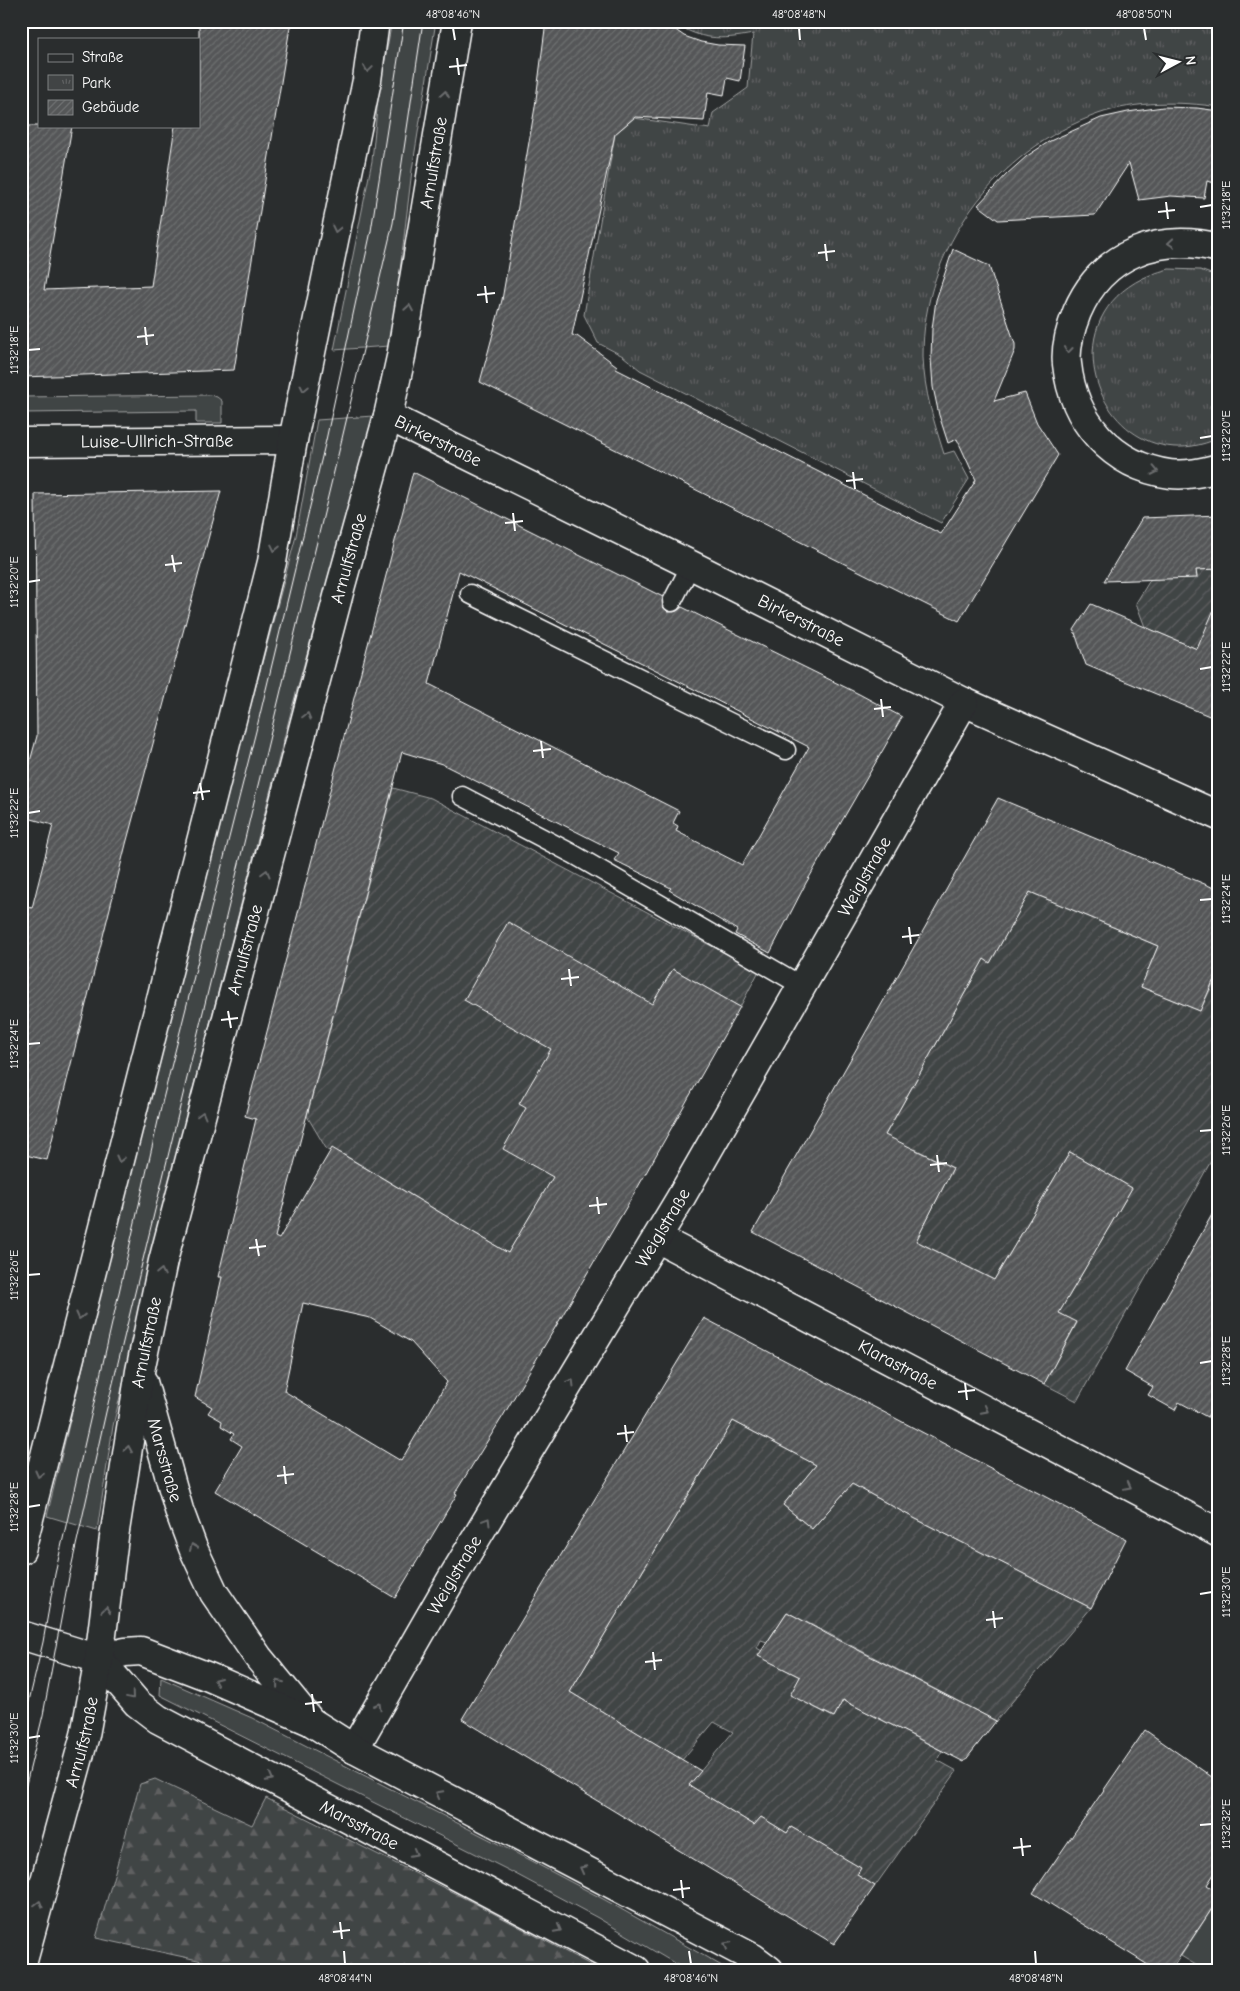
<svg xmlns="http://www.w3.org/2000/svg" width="1240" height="1991" font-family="'Comic Neue',sans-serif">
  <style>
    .grass { fill: #414445; stroke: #a0a2a2 }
    .forest { fill: url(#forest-firs); stroke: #a0a2a2 }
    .park { fill: url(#park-tufts); stroke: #a0a2a2 }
    .garden { fill: url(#garden-furrows); stroke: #a0a2a2 }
    .building { fill: url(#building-hatch); stroke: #fff; fill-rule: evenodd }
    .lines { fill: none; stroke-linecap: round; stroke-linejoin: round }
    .lane-casing { stroke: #fff; stroke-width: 21 }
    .street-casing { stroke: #fff; stroke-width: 31 }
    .secondary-casing { stroke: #fff; stroke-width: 31 }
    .lane { stroke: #2a2d2e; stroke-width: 18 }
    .street { stroke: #2a2d2e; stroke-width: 28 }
    .secondary { stroke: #2a2d2e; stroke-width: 28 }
    .tram { stroke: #fff; stroke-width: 1 }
    .oneway { stroke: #6a6c6d }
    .ticks { fill: none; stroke: #fff; stroke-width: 2 }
    .labels { text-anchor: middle; stroke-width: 4; stroke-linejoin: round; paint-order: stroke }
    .street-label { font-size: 18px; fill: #fff; stroke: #2a2d2e }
    .neatline { fill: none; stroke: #fff; stroke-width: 2 }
    .ticks-label { font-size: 12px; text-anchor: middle; fill: #fff }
  </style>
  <defs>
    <pattern id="forest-firs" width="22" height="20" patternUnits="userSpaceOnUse" patternTransform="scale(1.25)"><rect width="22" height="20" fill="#414445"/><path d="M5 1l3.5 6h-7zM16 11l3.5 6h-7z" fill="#5e6061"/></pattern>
    <pattern id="park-tufts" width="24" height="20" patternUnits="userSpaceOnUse" patternTransform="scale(1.25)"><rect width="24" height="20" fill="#414445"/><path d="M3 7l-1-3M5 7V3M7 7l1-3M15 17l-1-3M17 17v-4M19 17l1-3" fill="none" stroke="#5e6061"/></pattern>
    <pattern id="garden-furrows" width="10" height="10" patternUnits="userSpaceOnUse" patternTransform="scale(1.25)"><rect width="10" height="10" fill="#414445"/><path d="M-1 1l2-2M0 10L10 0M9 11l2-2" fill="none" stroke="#5e6061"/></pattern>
    <pattern id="building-hatch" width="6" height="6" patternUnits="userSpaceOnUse" patternTransform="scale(1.25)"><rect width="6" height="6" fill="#555758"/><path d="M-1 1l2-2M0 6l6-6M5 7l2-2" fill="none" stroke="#6e7071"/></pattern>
  </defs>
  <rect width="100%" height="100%" fill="#2a2d2e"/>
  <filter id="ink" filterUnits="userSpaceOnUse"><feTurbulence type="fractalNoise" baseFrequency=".02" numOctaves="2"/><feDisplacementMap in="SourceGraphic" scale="10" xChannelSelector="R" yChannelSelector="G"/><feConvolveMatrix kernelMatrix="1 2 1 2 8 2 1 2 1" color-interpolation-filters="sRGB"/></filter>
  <g filter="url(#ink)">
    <!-- grass -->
    <g class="grass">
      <polygon points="392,21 436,21 412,170 400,271 389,346 334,350 372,161 378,98"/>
      <polygon points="210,395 217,397 222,401 222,423 196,423 196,411 21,413 21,397"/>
      <polygon points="373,416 293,704 187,1112 113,1426 97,1531 47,1516 167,1018 296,536 317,420"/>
      <polygon points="161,1678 252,1718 514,1852 605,1900 729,1970 686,1970 598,1918 510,1871 160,1695"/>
      <polygon points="1219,1898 1219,1970 1204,1970 1181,1956"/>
    </g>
    <!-- forest -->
    <polygon class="forest" points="155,1779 252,1825 266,1798 478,1905 600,1970 244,1970 96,1938 140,1784"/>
    <!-- park -->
    <g class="park">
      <path d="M672,21H1219V107C1180,101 1136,101 1098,114C997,150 922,248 923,357C924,391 934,422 944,454L954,451L969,479L941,523L640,370L623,356L598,343L584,315L615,134L634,118L710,129L713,113L748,88L753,34C721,40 700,41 672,21Z"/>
      <path d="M1169,269L1200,270L1219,277V438C1103,490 1030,303 1169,269Z"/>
    </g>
    <!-- garden -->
    <g class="garden">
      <polygon points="1219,569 1219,658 1208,642 1201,640 1197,649 1145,627 1136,603 1155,572 1197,577 1196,570"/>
      <polygon points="393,788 431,798 759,971 740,1007 673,969 567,1154 508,1253 341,1153 327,1150 307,1116"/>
      <polygon points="1030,892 1158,946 1141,987 1200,1011 1219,971 1219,1153 1216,1152 1077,1401 1044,1384 1077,1323 1052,1309 1066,1301 1132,1188 1070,1152 994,1280 916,1241 953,1168 915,1149 881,1223 846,1205 984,959 990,963"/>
      <polygon points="1219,1395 1219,1424 1207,1417"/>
      <polygon points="733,1421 816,1465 783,1505 812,1529 852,1484 914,1518 1091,1608 996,1721 787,1612 767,1642 761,1640 757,1648 762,1651 759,1656 800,1677 791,1695 833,1717 843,1700 942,1751 937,1760 957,1771 875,1886 857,1875 860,1868 791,1827 787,1833 761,1817 754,1825 689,1785 733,1732 714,1722 682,1760 570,1692"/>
    </g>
    <!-- building -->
    <g class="building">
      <polygon points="199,21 291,21 234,370 21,377 21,126 72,126 44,290 151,286 175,126 199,126"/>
      <polygon points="546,21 663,21 684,36 701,42 718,45 745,46 740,81 727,78 724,95 708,92 704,121 635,117 615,134 572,335 577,336 617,366 616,369 941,534 976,480 957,439 948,443 939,415 933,387 931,358 932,329 936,300 953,249 989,266 1015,344 1015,350 994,401 1025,393 1037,423 1058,455 959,621 480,382 502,300 535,107"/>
      <polygon points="1163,107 1197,108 1219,111 1219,184 1207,181 1204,198 1171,196 1139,200 1129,163 1095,215 998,220 978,205 1007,174 1027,156 1050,141 1101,118 1128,112"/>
      <path d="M413,472L663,597V607L668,612L677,611L682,607L859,694L902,717L806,883L770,953L735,934L737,930L669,890L671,888L614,860L619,853L442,764L402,752L275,1237L279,1239L332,1148L508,1253L553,1177L503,1149L526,1108L519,1104L551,1049L464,1000L508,922L652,1004L673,969L740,1007L634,1194L503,1416L455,1493L457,1494L395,1598L215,1491L242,1446L231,1439L234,1434L221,1426L222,1421L208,1413L212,1407L195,1397L222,1277H218L256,1119L245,1116ZM459,571L809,747L742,865L676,831L678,826L673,823L679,811L429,684ZM303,1303L370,1318L411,1342L447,1382L401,1461L284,1391Z"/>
      <polygon points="221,491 126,844 47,1160 21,1154 21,905 32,908 53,825 21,816 21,794 37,736 35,494"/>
      <polygon points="1219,515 1219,569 1196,570 1197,578 1104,581 1142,518"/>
      <polygon points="1219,598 1219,720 1086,665 1074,630 1091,604 1197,649"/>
      <polygon points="998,798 1219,890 1219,968 1200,1011 1141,987 1158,946 1030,892 990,963 984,959 885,1135 953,1168 916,1241 994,1280 1070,1152 1132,1188 1059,1313 1077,1322 1044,1384 753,1232"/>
      <polygon points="1219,1202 1219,1395 1207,1417 1179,1402 1175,1410 1148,1395 1153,1387 1125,1371"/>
      <polygon points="704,1318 1126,1539 1091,1608 912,1517 852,1484 812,1529 783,1505 816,1465 733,1421 570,1692 701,1771 689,1785 754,1825 761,1817 787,1833 791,1827 861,1868 857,1875 875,1886 834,1944 462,1719"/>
      <polygon points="787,1612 829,1635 996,1721 964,1762 843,1700 834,1717 790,1695 800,1677 758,1656"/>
      <polygon points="1145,1730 1219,1782 1219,1866 1207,1885 1219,1893 1219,1898 1171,1970 1156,1970 1033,1893"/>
    </g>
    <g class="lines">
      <!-- lane casing -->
      <g class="lane-casing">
        <g id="lane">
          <polyline points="470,594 786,750"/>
          <polyline points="672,602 691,565"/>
          <polyline points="462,796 573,854 802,986"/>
        </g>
      </g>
      <!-- street casing -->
      <g class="street-casing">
        <g id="street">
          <path d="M1219,248C1159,233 1102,253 1077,312C1071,327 1065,347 1067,364C1073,421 1112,466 1170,474C1187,476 1203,472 1219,468"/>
          <path id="s1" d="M388,416L691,565L964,702L1219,816"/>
          <path id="s2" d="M21,442L293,440"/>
          <path id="s3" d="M657,1238L1219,1533"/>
          <path id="s4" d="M354,1749L451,1580L680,1199L964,702"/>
        </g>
      </g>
      <!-- secondary casing -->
      <g class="secondary-casing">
        <g id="secondary">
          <path id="s5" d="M143,1382L179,1510L193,1548L214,1593L258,1657L308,1718"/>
          <polyline points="21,1550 272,562 293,440 367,80 375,21"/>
          <polyline points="21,1635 99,1659 125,1652 141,1651 209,1677 310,1721 354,1749 753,1958 769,1970"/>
          <path id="s6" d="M99,1659L137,1703L158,1719L636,1970"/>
          <path id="s7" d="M21,1968L85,1735L99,1659L114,1537L140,1371L163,1261L341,585L388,416L401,357L457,21"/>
        </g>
      </g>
      <!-- lane -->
      <use href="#lane" class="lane"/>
      <!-- street -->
      <use href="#street" class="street"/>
      <!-- secondary -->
      <use href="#secondary" class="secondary"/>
      <!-- tram -->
      <g class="tram">
        <polyline points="21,1735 43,1642 55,1574 163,1099 256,731 326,440 371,231 404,21"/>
        <polyline points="21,1805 43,1715 69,1577 106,1412 340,447 393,223 423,21"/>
      </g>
    </g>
    <!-- one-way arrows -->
    <defs><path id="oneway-chevron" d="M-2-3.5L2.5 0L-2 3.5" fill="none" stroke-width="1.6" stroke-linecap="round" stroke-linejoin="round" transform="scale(1.25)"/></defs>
    <g class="oneway">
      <use href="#oneway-chevron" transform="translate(368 69) rotate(98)"/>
      <use href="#oneway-chevron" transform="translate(445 94) rotate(-81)"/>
      <use href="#oneway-chevron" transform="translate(336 229) rotate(102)"/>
      <use href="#oneway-chevron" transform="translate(1171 243) rotate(175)"/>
      <use href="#oneway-chevron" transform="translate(409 308) rotate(-81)"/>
      <use href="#oneway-chevron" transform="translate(1068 350) rotate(96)"/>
      <use href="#oneway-chevron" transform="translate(304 388) rotate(102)"/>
      <use href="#oneway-chevron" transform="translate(1155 471) rotate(12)"/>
      <use href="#oneway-chevron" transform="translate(275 548) rotate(102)"/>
      <use href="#oneway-chevron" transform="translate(307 716) rotate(-75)"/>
      <use href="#oneway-chevron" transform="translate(266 873) rotate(-75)"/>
      <use href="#oneway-chevron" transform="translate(202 1115) rotate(-75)"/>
      <use href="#oneway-chevron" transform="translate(120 1159) rotate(104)"/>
      <use href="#oneway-chevron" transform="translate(161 1272) rotate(-78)"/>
      <use href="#oneway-chevron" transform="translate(80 1316) rotate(104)"/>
      <use href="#oneway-chevron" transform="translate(571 1382) rotate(-59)"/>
      <use href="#oneway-chevron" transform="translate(985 1410) rotate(28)"/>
      <use href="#oneway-chevron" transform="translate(128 1449) rotate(-81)"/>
      <use href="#oneway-chevron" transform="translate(39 1474) rotate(104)"/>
      <use href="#oneway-chevron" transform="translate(1128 1486) rotate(28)"/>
      <use href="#oneway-chevron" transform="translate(487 1521) rotate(-59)"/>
      <use href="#oneway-chevron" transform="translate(193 1547) rotate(-112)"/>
      <use href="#oneway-chevron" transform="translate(106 1610) rotate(-82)"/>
      <use href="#oneway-chevron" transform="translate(217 1681) rotate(-157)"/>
      <use href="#oneway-chevron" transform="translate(279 1683) rotate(-129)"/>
      <use href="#oneway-chevron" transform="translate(131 1696) rotate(50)"/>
      <use href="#oneway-chevron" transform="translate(378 1706) rotate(-60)"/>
      <use href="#oneway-chevron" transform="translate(270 1778) rotate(28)"/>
      <use href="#oneway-chevron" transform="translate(439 1794) rotate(-152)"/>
      <use href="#oneway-chevron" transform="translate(414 1853) rotate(28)"/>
      <use href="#oneway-chevron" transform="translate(583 1869) rotate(-152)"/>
      <use href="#oneway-chevron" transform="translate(39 1904) rotate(-75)"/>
      <use href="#oneway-chevron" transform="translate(558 1929) rotate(28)"/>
      <use href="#oneway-chevron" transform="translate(727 1945) rotate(-152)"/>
    </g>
  </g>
  <!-- ticks -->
  <path class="ticks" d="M453,28L455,40M799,28L800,40M1144,28L1146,40M457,58L459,75M449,67L467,65M1166,202L1168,219M1200,207L1212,205M1158,212L1175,210M825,244L827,261M818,253L835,251M485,286L487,303M477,295L495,293M145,327L147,345M137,337L154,335M28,350L40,349M1200,438L1212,436M853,472L855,489M846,481L863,479M513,513L515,531M505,523L523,521M172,555L175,572M165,565L182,563M28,582L40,580M1200,669L1212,667M881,699L883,717M874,709L891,707M541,741L543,758M533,751L551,749M200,783L203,800M193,793L210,791M28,813L40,811M1200,900L1212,899M909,927L911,944M902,937L919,935M569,969L571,986M561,979L579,977M228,1011L231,1028M221,1020L238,1018M28,1044L40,1043M1200,1131L1212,1130M937,1155L939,1172M930,1165L947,1163M597,1197L599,1214M589,1206L607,1204M256,1239L259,1256M249,1248L266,1246M28,1275L40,1274M1200,1363L1212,1361M965,1383L967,1400M958,1392L975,1390M625,1425L627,1442M617,1434L634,1432M284,1466L286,1484M277,1476L294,1474M28,1507L40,1505M1200,1594L1212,1592M993,1611L995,1628M986,1620L1003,1618M653,1652L655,1670M645,1662L662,1660M312,1694L314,1712M305,1704L322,1702M28,1738L40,1736M1200,1825L1212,1824M1021,1838L1023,1856M1013,1848L1031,1846M681,1880L683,1898M673,1890L690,1888M340,1922L342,1939M333,1932L350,1930M344,1951L345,1964M689,1951L691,1964M1035,1951L1036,1964"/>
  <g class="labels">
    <!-- street labels -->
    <g class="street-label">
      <text dy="6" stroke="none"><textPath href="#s7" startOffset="1854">Arnulfstraße</textPath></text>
      <text dy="6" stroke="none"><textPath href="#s2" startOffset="136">Luise-Ullrich-Straße</textPath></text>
      <text dy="6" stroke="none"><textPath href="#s1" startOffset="56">Birkerstraße</textPath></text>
      <text dy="6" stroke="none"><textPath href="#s7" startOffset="1449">Arnulfstraße</textPath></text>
      <text dy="6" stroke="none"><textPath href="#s1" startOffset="461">Birkerstraße</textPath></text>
      <text dy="6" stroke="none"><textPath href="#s4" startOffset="1011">Weiglstraße</textPath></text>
      <text dy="6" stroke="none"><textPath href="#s7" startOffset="1044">Arnulfstraße</textPath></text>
      <text dy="6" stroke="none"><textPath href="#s4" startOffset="606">Weiglstraße</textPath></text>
      <text dy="6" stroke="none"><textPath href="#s7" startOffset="639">Arnulfstraße</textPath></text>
      <text dy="6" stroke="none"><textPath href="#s3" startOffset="272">Klarastraße</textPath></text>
      <text dy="6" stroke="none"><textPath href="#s5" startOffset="81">Marsstraße</textPath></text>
      <text dy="6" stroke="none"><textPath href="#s4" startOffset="201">Weiglstraße</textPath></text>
      <text dy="6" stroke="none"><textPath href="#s7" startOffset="234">Arnulfstraße</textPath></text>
      <text dy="6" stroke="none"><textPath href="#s6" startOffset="312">Marsstraße</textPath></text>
    </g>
  </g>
  <!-- margin -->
  <rect width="1240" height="1991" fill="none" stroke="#2a2d2e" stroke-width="55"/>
  <!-- legend -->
  <rect x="38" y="38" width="162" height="90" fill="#2a2d2e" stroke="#7f8182"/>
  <rect x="48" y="54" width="25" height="8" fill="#2a2d2e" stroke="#7f8182"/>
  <text x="82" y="62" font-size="15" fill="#ffffff">Straße</text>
  <rect x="48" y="75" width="25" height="15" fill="url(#park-tufts)" stroke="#7f8182"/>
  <text x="82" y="88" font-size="15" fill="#ffffff">Park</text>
  <rect x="48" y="100" width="25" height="15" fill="url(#building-hatch)" stroke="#7f8182"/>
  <text x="82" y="112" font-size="15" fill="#ffffff">Gebäude</text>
  <!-- north arrow -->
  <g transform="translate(1178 62) rotate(83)" stroke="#2a2d2e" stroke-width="4" paint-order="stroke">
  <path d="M0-4L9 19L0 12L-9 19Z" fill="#ffffff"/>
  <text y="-8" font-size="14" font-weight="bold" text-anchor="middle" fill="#ffffff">N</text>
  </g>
  <rect x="28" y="28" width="1184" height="1936" class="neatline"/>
  <g class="ticks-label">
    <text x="453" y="18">48°08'46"N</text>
    <text x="799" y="18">48°08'48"N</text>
    <text x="1144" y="18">48°08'50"N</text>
    <text transform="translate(1226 205) rotate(-90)" y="4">11°32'18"E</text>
    <text transform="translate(14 350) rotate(-90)" y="4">11°32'18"E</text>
    <text transform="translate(1226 436) rotate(-90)" y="4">11°32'20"E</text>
    <text transform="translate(14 582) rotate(-90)" y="4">11°32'20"E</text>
    <text transform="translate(1226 667) rotate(-90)" y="4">11°32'22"E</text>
    <text transform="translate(14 813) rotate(-90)" y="4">11°32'22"E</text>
    <text transform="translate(1226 899) rotate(-90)" y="4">11°32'24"E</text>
    <text transform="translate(14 1044) rotate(-90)" y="4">11°32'24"E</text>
    <text transform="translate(1226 1130) rotate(-90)" y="4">11°32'26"E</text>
    <text transform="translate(14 1275) rotate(-90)" y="4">11°32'26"E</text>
    <text transform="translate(1226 1361) rotate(-90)" y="4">11°32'28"E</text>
    <text transform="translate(14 1507) rotate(-90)" y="4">11°32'28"E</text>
    <text transform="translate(1226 1592) rotate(-90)" y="4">11°32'30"E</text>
    <text transform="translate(14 1738) rotate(-90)" y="4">11°32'30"E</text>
    <text transform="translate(1226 1824) rotate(-90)" y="4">11°32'32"E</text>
    <text x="345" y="1982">48°08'44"N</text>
    <text x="691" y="1982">48°08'46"N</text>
    <text x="1036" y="1982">48°08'48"N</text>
  </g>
</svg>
